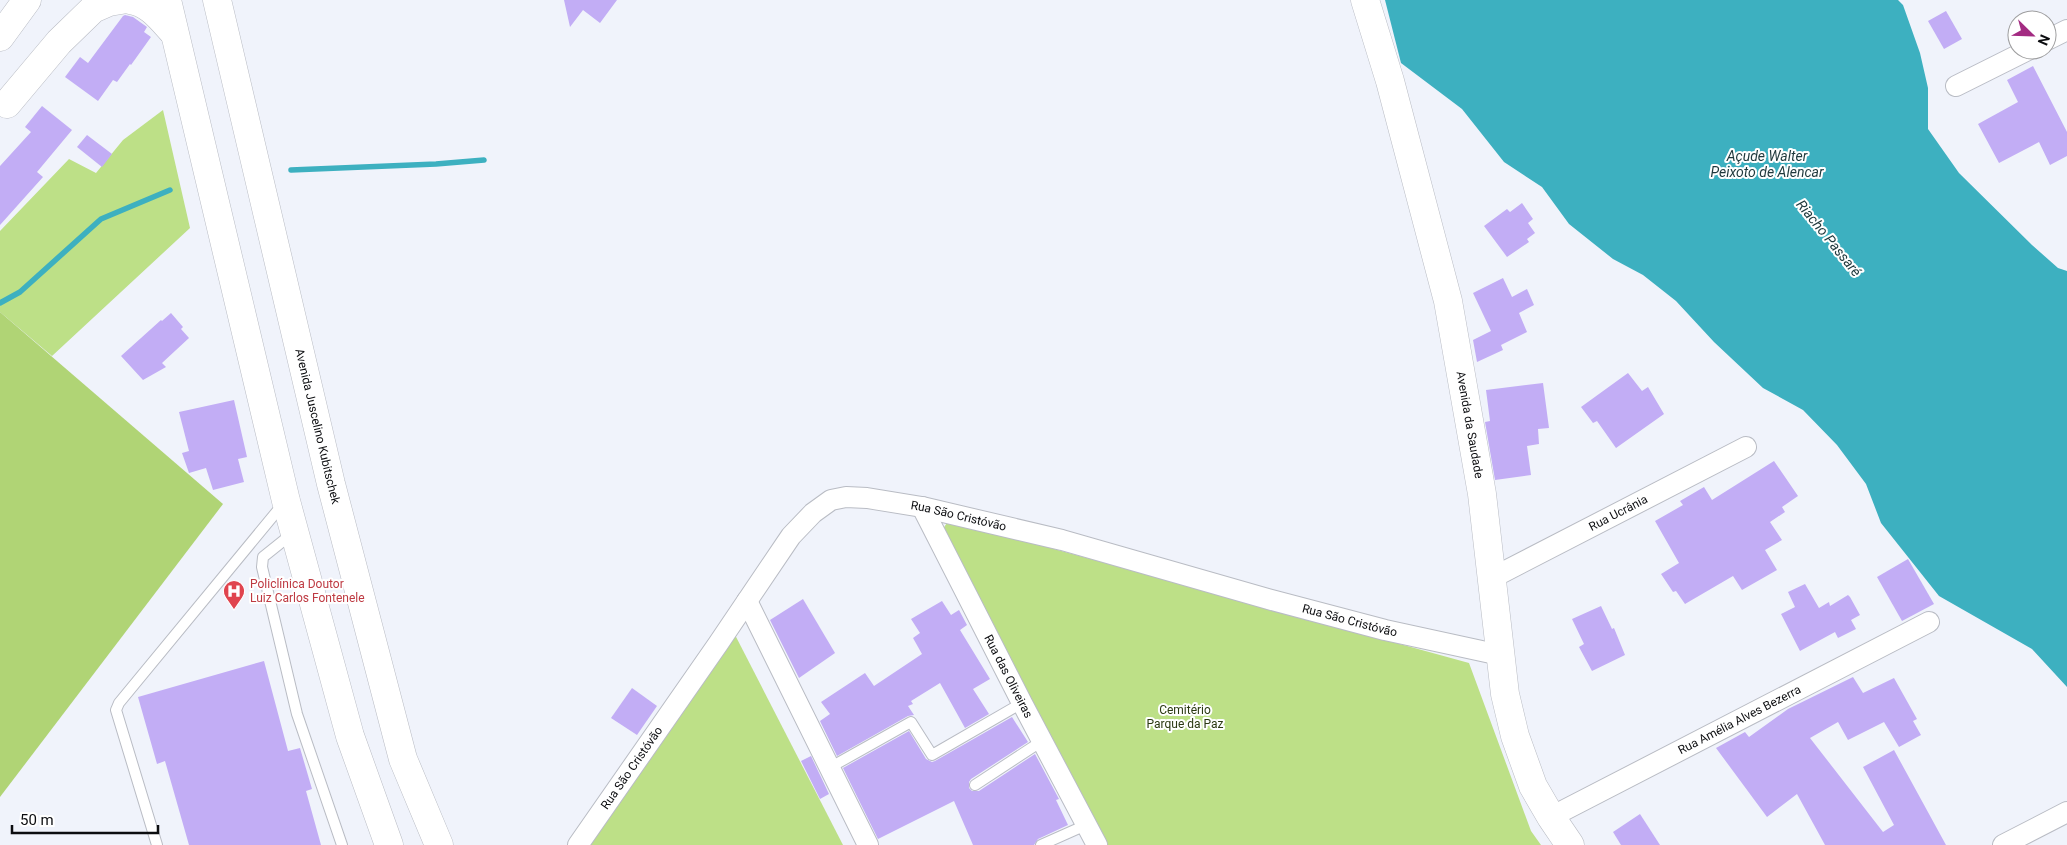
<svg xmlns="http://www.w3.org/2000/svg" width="2067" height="845" font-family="Roboto,sans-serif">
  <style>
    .green { fill: #bde087 }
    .forest { fill: #b0d475 }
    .water { fill: #3db0c0 }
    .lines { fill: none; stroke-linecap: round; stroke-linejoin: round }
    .stream { stroke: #3db0c0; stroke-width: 5.5 }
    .building { fill: #c2adf5 }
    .lane-casing { stroke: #b9bcc4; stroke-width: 12 }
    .street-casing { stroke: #b9bcc4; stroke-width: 22 }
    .secondary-casing { stroke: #b9bcc4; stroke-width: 29 }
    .primary-casing { stroke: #b9bcc4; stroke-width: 29 }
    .lane { stroke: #fff; stroke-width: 10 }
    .street { stroke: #fff; stroke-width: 20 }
    .secondary { stroke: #fff; stroke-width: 28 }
    .primary { stroke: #fff; stroke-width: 28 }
    .labels { text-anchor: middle; stroke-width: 4; stroke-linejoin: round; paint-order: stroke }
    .street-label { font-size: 12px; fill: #0c0d10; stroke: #fff }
    .health-label { font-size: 12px; fill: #be3a42; stroke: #fff; text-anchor: start }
    .park-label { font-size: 12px; fill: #2b3912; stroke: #fff }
    .water-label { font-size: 14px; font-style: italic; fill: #1f383c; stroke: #fff }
  </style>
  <rect width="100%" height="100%" fill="#f0f3fb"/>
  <!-- green -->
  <g class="green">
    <polygon points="163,110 190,228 52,356 0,312 0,231 69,159 96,173 123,140"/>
    <polygon points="949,520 1469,663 1531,831 1541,845 1108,845 940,533"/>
    <polygon points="733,631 843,845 587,845"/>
  </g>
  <!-- forest -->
  <polygon class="forest" points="0,312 223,504 0,797"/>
  <!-- water -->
  <polygon class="water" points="1385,0 1898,0 1903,5 1920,53 1928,88 1928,129 1959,173 2032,245 2058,268 2067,271 2067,687 2032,649 1939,596 1881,523 1866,484 1837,445 1803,410 1763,388 1714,342 1676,301 1643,275 1613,259 1569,224 1542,187 1504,162 1462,109 1401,63"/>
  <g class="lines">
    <!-- stream -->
    <g class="stream">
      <polyline points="291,170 436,164 484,160"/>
      <polyline points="0,303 20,292 101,219 170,190"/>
    </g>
  </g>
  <!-- building -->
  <g class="building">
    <polygon points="564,0 617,0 600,23 583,10 570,27"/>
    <polygon points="1946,11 1962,39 1944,49 1928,21"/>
    <polygon points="125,15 133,17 147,27 144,32 151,37 131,65 130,64 117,82 113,80 98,101 65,77 80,57 88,63 123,16"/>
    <polygon points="2033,66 2067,132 2067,156 2050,165 2039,142 1999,163 1978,124 2018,102 2007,80"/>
    <polygon points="42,106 72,130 37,172 43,177 0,225 0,166 31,132 25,127"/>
    <polygon points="87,135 112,154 102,167 77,147"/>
    <polygon points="1522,203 1533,219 1528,223 1535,233 1527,239 1529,242 1507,257 1484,226 1507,209 1510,212"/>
    <polygon points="1503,278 1512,297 1527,289 1534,305 1519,313 1527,332 1501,345 1503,350 1477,362 1473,340 1491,331 1473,293"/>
    <polygon points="171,313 183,327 181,329 189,338 162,363 166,367 143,380 121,356 161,320 162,321"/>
    <polygon points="1628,373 1642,391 1648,387 1664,414 1616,448 1597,421 1593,423 1581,407"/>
    <polygon points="1543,383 1549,428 1538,429 1539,444 1527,446 1531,475 1495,480 1485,422 1490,421 1486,390"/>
    <polygon points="234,400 247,457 238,459 244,482 213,490 206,468 189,473 182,453 189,451 179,412"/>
    <polygon points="1774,461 1798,496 1782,507 1785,512 1770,522 1782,540 1765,550 1777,570 1742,590 1733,576 1685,604 1676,591 1673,592 1661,574 1679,563 1655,521 1683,505 1680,501 1704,487 1712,500"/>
    <polygon points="1908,559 1934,604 1902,621 1877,577"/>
    <polygon points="1805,584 1819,608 1829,602 1830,606 1848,595 1850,597 1860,615 1851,620 1856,629 1838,638 1835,632 1800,651 1781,614 1795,607 1788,592"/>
    <polygon points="803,599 835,653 799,678 770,620"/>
    <polygon points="942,601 951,615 959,610 967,625 960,630 990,679 973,689 989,714 965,728 940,683 911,701 913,704 908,706 914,715 908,716 837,756 820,721 830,714 821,702 865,673 874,686 922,654 913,638 920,633 911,619"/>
    <polygon points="1601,606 1612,629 1614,628 1625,655 1592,671 1579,647 1584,644 1572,619"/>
    <polygon points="264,661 288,751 300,748 312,789 306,791 321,845 189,845 165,761 157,764 138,697"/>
    <polygon points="1853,677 1863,693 1894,678 1917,719 1913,721 1921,735 1899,747 1884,722 1848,740 1838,722 1810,738 1883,832 1894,825 1863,767 1894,750 1946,845 1825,845 1797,794 1767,817 1716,748 1745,732 1749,737 1788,709"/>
    <polygon points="632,688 657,706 637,735 611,718"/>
    <polygon points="1012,717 1028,742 971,779 969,782 969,788 972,791 979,791 1035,754 1059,799 1056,800 1068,825 1038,839 1034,845 973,845 954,801 878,839 843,768 909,731 926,759 932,762 935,761"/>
    <polygon points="811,756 829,794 820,799 801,761"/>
    <polygon points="1640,814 1660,845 1621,845 1613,832"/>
  </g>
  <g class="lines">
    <!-- lane casing -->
    <g class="lane-casing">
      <g id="lane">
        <polyline points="293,533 263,557 262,567 297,714 342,845"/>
        <polyline points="829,768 911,722 932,755 1022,703"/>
        <polyline points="975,785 1042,741"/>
        <polyline points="157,845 116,710 119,703 283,504"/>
        <polyline points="1041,845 1086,825"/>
      </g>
    </g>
    <!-- street casing -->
    <g class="street-casing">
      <g id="street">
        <polyline points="2047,40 2067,30"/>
        <polyline points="1956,86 2028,50"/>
        <path id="s1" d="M922,507L1022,703L1097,845"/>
        <path id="s2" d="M1492,578L1746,447"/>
        <polyline points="747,601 868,845"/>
        <path id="s3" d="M1551,817L1929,622"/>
        <path id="s4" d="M578,845L718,644L791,536L813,513L831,500L846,497L867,498L922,507L1062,540L1268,599L1385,630L1500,655"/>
        <polyline points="2003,845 2067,812"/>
      </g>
    </g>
    <!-- secondary casing -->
    <g class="secondary-casing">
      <g id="secondary">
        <path id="s5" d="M1365,0L1390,81L1448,301L1482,494L1505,694L1515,736L1533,786L1551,817L1570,845"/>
      </g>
    </g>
    <!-- primary casing -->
    <g class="primary-casing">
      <g id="primary">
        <path d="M130,0C149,2 162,20 174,33"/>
        <polyline points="167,0 286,501 350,736 389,845"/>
        <path id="s6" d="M217,0L331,484L403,759L439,845"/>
        <polyline points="0,37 27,0"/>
        <polyline points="7,104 59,42 93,9 109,2 121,0"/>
      </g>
    </g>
    <!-- lane -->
    <use href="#lane" class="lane"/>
    <!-- street -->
    <use href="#street" class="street"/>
    <!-- secondary -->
    <use href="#secondary" class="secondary"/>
    <!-- primary -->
    <use href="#primary" class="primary"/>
  </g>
  <!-- icons -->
  <defs>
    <g id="hospital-pin" transform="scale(1.125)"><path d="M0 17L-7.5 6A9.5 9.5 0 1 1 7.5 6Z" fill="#e0444e" stroke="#fff"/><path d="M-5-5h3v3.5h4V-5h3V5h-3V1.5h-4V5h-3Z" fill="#fff"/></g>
  </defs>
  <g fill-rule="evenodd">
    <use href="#hospital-pin" x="234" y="591"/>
  </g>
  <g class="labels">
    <!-- street labels -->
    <g class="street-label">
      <text dy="4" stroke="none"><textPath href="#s5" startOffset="438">Avenida da Saudade</textPath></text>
      <text dy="4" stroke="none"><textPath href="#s6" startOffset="438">Avenida Juscelino Kubitschek</textPath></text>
      <text dy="4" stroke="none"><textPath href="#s2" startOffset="142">Rua Ucrânia</textPath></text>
      <text dy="4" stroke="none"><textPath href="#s4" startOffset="559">Rua São Cristóvão</textPath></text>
      <text dy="4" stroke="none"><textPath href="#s4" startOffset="964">Rua São Cristóvão</textPath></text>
      <text dy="4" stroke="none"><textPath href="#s1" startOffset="190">Rua das Oliveiras</textPath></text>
      <text dy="4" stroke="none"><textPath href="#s3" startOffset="212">Rua Amélia Alves Bezerra</textPath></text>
      <text dy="4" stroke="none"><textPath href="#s4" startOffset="94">Rua São Cristóvão</textPath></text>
    </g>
    <!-- health labels -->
    <g class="health-label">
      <text x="250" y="588">Policlínica Doutor<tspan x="250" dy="14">Luiz Carlos Fontenele</tspan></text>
    </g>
    <!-- park labels -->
    <g class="park-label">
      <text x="1185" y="714">Cemitério<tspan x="1185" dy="14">Parque da Paz</tspan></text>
    </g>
    <!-- water labels -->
    <g class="water-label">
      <text x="1767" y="161">Açude Walter<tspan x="1767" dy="16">Peixoto de Alencar</tspan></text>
      <text transform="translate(1829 238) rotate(51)" y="5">Riacho Passaré</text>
    </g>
  </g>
  <!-- north arrow -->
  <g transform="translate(2032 35) rotate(113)"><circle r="24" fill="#ffffff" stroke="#9e9e9f"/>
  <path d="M0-4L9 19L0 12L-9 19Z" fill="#a32b82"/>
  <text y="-8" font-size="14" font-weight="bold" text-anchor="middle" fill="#0c0d10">N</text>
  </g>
  <!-- scale -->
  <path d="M12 825v8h146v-8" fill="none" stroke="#0c0d10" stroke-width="2.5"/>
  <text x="20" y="825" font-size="15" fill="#0c0d10" stroke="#ffffff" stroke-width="4" paint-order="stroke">50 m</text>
</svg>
